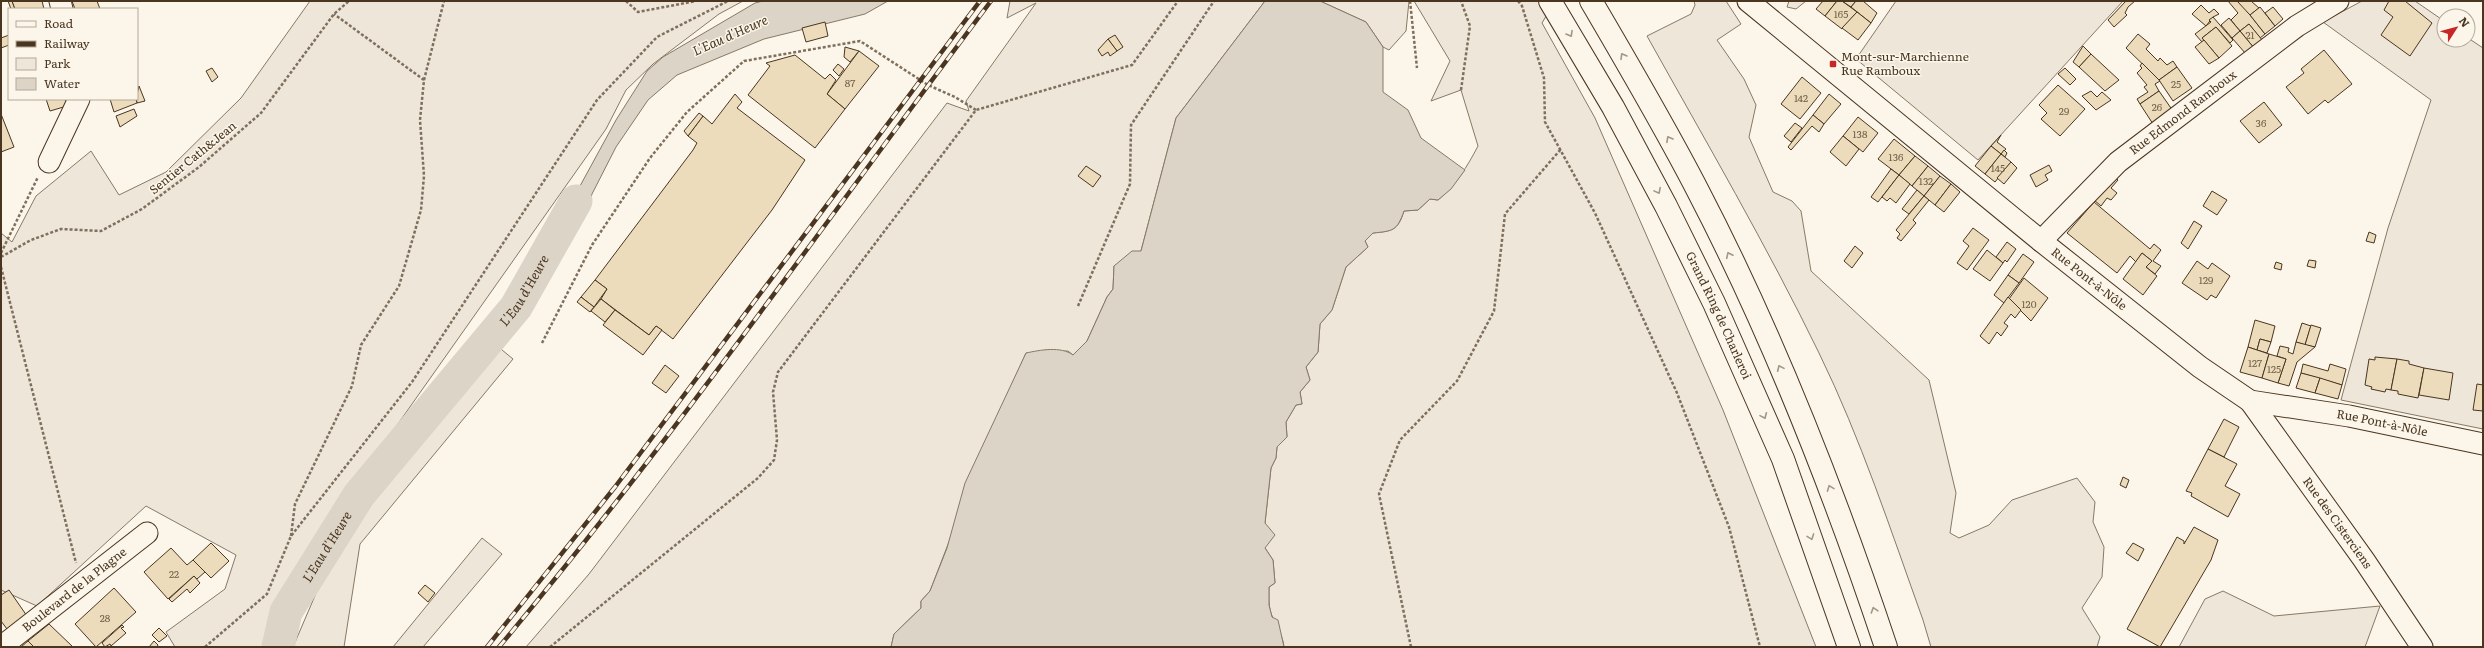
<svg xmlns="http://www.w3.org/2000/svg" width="2484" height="648" font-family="Literata,serif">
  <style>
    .green { fill: #ede6d9; stroke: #887966 }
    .water { fill: #dcd4c6; stroke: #887966 }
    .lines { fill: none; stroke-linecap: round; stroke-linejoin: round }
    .river { stroke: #dcd4c6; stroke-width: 33 }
    .building { fill: #ecdcbc; stroke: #4a3520 }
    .minor-casing { stroke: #4a3520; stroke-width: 23 }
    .highway-casing { stroke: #4a3520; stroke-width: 24 }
    .path { stroke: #7f6f5c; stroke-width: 2.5; stroke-dasharray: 3 2; stroke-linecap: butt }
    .minor { stroke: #fbf6e9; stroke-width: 21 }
    .highway { stroke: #fbf6e9; stroke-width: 22 }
    .rail-casing { stroke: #4a3520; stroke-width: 4.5 }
    .rail { stroke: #fbf6e9; stroke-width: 3; stroke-dasharray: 9; stroke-linecap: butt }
    .oneway { stroke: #a29684 }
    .poi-dot { fill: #c62828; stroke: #fbf6e9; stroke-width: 1.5 }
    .labels { text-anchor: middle; stroke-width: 3; stroke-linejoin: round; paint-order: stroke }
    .number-label { font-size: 10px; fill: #725f47 }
    .poi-label { font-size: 12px; fill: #4a3520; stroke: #fbf6e9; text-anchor: start }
    .street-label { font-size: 12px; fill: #4a3520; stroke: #fbf6e9 }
    .water-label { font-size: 13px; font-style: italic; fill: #4a3520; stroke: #fbf6e9 }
  </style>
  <rect width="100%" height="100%" fill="#fbf6e9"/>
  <!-- green -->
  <g class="green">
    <polygon points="310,1 743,1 719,14 653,64 626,90 606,129 321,533 273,615 272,647 175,647 166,632 225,589 236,555 146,506 37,606 1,590 1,233 12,242 36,196 91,151 119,195 166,172 241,98"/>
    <polygon points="1010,1 1265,1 1176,118 1141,251 1114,266 1113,289 1107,297 1087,341 1073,355 1068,351 1026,353 996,420 930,591 921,601 921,608 894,634 891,647 526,647 589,574 947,103 969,111 966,101 1036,3 1007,18"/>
    <polygon points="1320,1 1409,1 1406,31 1389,50 1383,47 1366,22"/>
    <path d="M1414,1H1555L1542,23L1595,118L1723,410L1816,647H1284C1283,636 1277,628 1273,618C1268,608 1269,598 1269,587L1275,583L1273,560L1265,548V523L1271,468L1276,458L1277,447L1287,437L1286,422L1296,405L1302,404L1300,392L1310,380L1306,367L1318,352L1320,324L1332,310L1346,267L1368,247L1365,241L1373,233C1392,231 1398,231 1404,211L1418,210L1430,199L1438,200C1456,185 1467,167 1478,146L1461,90L1431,101L1450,61Z"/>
    <path d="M1694,1H1726L1741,24L1717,40L1744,79L1756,105L1749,137L1773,192L1792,201L1801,211L1811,271L1929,380L1956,493L1950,533L1959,538L1989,525L2012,500L2077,478L2095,502L2093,522L2104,547L2102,577L2082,608L2100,637L2097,647H1931L1923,620C1891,531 1861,439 1819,353C1767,246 1705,140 1647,36L1691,14L1695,5Z"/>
    <polygon points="1789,1 1806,1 1796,9 1787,7"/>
    <polygon points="1896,1 2123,1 1978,160 1856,59"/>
    <polygon points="2362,1 2415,1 2444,21 2444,40 2468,40 2468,38 2483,48 2483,429 2341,400 2388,228 2431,100 2323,22"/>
    <polygon points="496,345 513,359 360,544 344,647 293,647 338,542"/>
    <polygon points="482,538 502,554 423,647 393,647"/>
    <polygon points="2223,591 2274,616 2380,606 2365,647 2179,647 2205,599"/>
  </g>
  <!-- water -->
  <g class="water">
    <polygon points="763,1 888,1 865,14 764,39 677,75 648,100 616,147 592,194 587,210 578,220 571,236 561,245 547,237 580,186 616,120 647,71 663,57 755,3"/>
    <path d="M1265,1H1320L1366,22L1383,47V92L1408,110L1421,138L1465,170L1451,189L1438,200L1430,199L1418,210L1404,211C1397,231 1393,231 1373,233L1365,241L1368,247L1346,267L1332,310L1320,324L1318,352L1306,367L1310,380L1300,392L1302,404L1296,405L1286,422L1287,437L1277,447L1276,458L1271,468L1265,523L1275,535L1265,548L1273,560L1275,583L1269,587V605L1272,617L1278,620L1284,647H891L894,634L921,608V601L930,591L947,548L965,483L1026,353C1040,350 1061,346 1073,355L1087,341L1107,297L1113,289L1114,266L1132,251H1141L1176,118Z"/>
  </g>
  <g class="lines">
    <!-- river -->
    <path class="river" id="s1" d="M278,647L286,612L359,495L516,307L576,201"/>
  </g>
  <!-- building -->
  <g class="building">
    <polygon points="8,1 12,1 15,9 11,9"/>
    <polygon points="12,1 42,1 44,9 15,9"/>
    <polygon points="72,1 97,1 100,9 75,9"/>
    <polygon points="1823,1 1837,1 1825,16 1816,9"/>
    <polygon points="1837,1 1842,1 1857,12 1842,29 1825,16"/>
    <polygon points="1842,1 1856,1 1851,7"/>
    <polygon points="1863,1 1877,13 1871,23 1851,7 1856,1"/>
    <polygon points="2126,1 2135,1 2128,7 2125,13 2127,15 2114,27 2108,20"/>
    <polygon points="2228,1 2237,1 2243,6 2265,34 2260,38 2249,24 2240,31 2231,20 2238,13"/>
    <polygon points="2237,1 2251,1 2259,8 2250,15"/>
    <polygon points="2389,1 2405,1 2432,23 2410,56 2381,35 2393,17 2384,10"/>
    <polygon points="2201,5 2209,13 2214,9 2219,14 2213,17 2206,26 2192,14"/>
    <polygon points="2260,7 2275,26 2265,34 2250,15"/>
    <polygon points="2273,7 2283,19 2275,26 2265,13"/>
    <polygon points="1857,12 1871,23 1858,40 1842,28"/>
    <polygon points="2213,17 2233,40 2230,43 2216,27 2202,38 2204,40 2202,42 2195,34 2211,22 2209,20"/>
    <polygon points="2229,18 2240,31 2232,38 2221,25"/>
    <polygon points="825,22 828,36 806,42 802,28"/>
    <polygon points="2249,24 2263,41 2254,48 2240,31"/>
    <polygon points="2216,27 2232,46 2219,58 2202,38"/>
    <polygon points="2240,31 2254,48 2246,54 2232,38"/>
    <polygon points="2138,34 2150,44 2146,49 2158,61 2160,58 2167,65 2173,61 2177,67 2159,80 2126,48"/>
    <polygon points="9,35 9,45 1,48 1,38"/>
    <polygon points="1115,35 1123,47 1117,51 1108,39"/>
    <polygon points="1108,39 1117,51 1110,56 1108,52 1102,56 1098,50"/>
    <polygon points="2204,40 2219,58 2209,64 2195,47"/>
    <polygon points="2083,46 2091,54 2079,67 2073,62"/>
    <polygon points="845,47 859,51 850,62 844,57"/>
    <polygon points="2324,50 2352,84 2328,103 2325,100 2308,114 2286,87 2304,73 2301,69"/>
    <polygon points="859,51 879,66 845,109 827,94"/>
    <polygon points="2091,54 2119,80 2105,91 2079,67"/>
    <polygon points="795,55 825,79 830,74 836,80 827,94 845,109 815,148 748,95 770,66 766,63"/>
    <polygon points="2142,63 2160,81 2155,84 2159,91 2140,104 2137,99 2148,92 2144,87 2147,85 2137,73 2142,68 2140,66"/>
    <polygon points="838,64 844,69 839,76 833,70"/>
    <polygon points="2177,67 2192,88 2173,101 2159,80"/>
    <polygon points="212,68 218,77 212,82 206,71"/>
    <polygon points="2065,68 2076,79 2070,85 2058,74"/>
    <polygon points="1802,77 1821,93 1800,119 1781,104"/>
    <polygon points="2058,85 2085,109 2060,136 2041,119 2047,113 2039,105"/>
    <polygon points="139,86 145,101 137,103 136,99"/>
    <polygon points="2091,91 2097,97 2102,92 2111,100 2096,110 2082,96"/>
    <polygon points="2159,91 2173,111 2153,124 2140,104"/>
    <polygon points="735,94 742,102 737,108 805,160 772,210 673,339 656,326 649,335 601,299 607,289 595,280 693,150 697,143 688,136 703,116 712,124"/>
    <polygon points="1829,94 1841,104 1824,124 1813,115"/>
    <polygon points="46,99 65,99 67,106 50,111"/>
    <polygon points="110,99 136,99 137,103 114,112"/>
    <polygon points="2264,102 2282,125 2259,143 2240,121"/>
    <polygon points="134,109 137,116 120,127 116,116"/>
    <polygon points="699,113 703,116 688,136 684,131"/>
    <polygon points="1,114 14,147 1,152"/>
    <polygon points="1813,115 1824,124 1819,132 1812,126 1791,150 1788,147"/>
    <polygon points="1858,117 1878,133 1863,152 1843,136"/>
    <polygon points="1795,123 1802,128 1791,142 1784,136"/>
    <polygon points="2001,135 1997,142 2006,149 2001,154 1991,146"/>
    <polygon points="1843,136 1859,149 1846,166 1830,152"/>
    <polygon points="1894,139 1915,156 1899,175 1878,159"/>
    <polygon points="1991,146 2001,154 1985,174 1975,166"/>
    <polygon points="2004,150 2007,153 2005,157 2001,154"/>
    <polygon points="2001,154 2011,162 1995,182 1985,174"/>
    <polygon points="1915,156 1928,166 1912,186 1899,175"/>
    <polygon points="2011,162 2017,168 2004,184 1997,178"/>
    <polygon points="2049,165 2052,171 2045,175 2048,180 2036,187 2030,175"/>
    <polygon points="1086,166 1101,176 1093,187 1078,176"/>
    <polygon points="1928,166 1940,176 1924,196 1912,186"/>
    <polygon points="1891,169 1899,175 1878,202 1871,197"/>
    <polygon points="1899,175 1910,184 1896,203 1890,198 1887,201 1882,197"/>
    <polygon points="1940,176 1951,184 1935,205 1924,196"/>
    <polygon points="2114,177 2118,180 2111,188 2117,193 2111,200 2107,198 2101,206 2094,200"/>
    <polygon points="1951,184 1960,192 1944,212 1935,205"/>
    <polygon points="1917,190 1924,196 1909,214 1902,209"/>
    <polygon points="2212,191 2227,200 2217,215 2203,206"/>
    <polygon points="1924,196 1929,200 1913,220 1916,223 1901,241 1897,238 1900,234 1896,230"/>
    <polygon points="2094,202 2150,249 2154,244 2161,250 2153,261 2161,266 2155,274 2146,267 2152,261 2142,253 2136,262 2130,256 2117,273 2067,233"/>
    <polygon points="2194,221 2202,226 2188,249 2181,243"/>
    <polygon points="1973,228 1989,240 1967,270 1957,263 1969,246 1963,241"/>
    <polygon points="2369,232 2376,235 2374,243 2366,241"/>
    <polygon points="2007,242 2016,249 2007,262 2005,260 2003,263 1996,257"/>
    <polygon points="1855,246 1863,253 1852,268 1844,261"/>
    <polygon points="1987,250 2003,263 1990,281 1973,269"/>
    <polygon points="2142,253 2152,261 2146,267 2157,276 2143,295 2123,279"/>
    <polygon points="2023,254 2034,262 2019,283 2008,275"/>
    <polygon points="2309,260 2316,261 2315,268 2307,266"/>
    <polygon points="2197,261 2208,269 2212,263 2230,276 2216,298 2211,295 2207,300 2182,283"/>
    <polygon points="2276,262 2282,264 2281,270 2274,268"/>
    <polygon points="2008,275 2019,283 2004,303 1994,295"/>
    <polygon points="2024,278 2048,298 2031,321 2009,299"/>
    <polygon points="595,280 607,289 594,307 581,297"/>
    <polygon points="581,297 594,307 590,312 577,302"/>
    <polygon points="2008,297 2021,310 2015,318 2011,314 2004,323 2008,326 2001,336 1997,332 1989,344 1980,336"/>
    <polygon points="601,299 615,310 605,322 591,311"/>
    <polygon points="615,310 649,335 656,326 662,330 643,355 603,325"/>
    <polygon points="2255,320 2275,326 2271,342 2260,339 2257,350 2248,347"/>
    <polygon points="2302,323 2311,326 2305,345 2296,342"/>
    <polygon points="2311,325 2321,328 2315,347 2305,345"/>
    <polygon points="2260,339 2271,342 2267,353 2257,350"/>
    <polygon points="2296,342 2315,347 2297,362 2289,386 2278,383 2286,359 2277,356 2280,346 2289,348 2288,352 2293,354"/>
    <polygon points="2248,347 2269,354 2262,378 2240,372"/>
    <polygon points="2269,354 2286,359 2278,383 2262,378"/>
    <polygon points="2375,357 2397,359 2391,390 2386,389 2385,392 2371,389 2372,387 2365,385 2369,359 2375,360"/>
    <polygon points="2397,359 2409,361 2409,364 2424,368 2418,398 2398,394 2398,391 2391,390"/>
    <polygon points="2303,364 2328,371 2330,364 2346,369 2342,385 2301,373"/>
    <polygon points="665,365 679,376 666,393 652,383"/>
    <polygon points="2424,368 2453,373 2449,400 2419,395"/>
    <polygon points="2301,373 2320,378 2315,393 2296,388"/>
    <polygon points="2320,378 2342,385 2338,399 2315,393"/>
    <polygon points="2477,384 2483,385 2483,411 2473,410"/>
    <polygon points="2224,419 2239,427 2224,457 2208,449"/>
    <polygon points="2208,449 2237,464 2225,486 2240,494 2228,517 2191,496 2192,493 2186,491"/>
    <polygon points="2123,477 2129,480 2126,488 2120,485"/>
    <polygon points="2194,527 2218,540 2211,560 2160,647 2127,629 2177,537 2184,541 2184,544"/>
    <polygon points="211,543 229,561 211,578 193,560"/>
    <polygon points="2133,543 2144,549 2138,561 2126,553"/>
    <polygon points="171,548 187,565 193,560 205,572 197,579 194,576 168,599 144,572"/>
    <polygon points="194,576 200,583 190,593 187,589 172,602 169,599"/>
    <polygon points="425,585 435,593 428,602 418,593"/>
    <polygon points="114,588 136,612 96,647 75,624"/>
    <polygon points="9,590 27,616 7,629 1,621 1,595"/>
    <polygon points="49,624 73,647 34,647 28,641"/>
    <polygon points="122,625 124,627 121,628 126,633 111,646 110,644 105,647 102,643"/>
    <polygon points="159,628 167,636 159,642 152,635"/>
    <polygon points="28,641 34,647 21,647"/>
    <polygon points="154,641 158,645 157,647 149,647"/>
  </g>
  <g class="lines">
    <!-- minor casing -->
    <g class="minor-casing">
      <g id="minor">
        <polyline points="60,1 62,9"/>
        <path id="s2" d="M1748,1L2041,241L2200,367L2250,401L2349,416L2483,444"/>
        <polyline points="49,162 79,99"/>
        <path id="s3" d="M2041,241L2118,162L2297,26L2338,1"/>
        <path id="s4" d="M2250,401L2364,560L2422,647"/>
        <path id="s5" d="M1,647L147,533"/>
      </g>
    </g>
    <!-- highway casing -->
    <g class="highway-casing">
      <g id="highway">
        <path id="s6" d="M1550,1L1613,107L1666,206L1714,303L1783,459L1849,647"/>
        <path d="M1591,1C1628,64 1665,127 1698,191C1774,337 1834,491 1886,647"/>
      </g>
    </g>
    <!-- path -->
    <g class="path">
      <polyline points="626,1 638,12 696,1"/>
      <polyline points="1410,1 1417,68"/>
      <polyline points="1518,1 1522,6 1544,78 1545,122 1595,213 1677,393 1729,527 1760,647"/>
      <polyline points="424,80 444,1"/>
      <polyline points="1461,90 1470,26 1461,1"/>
      <polyline points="1,253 38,177"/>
      <polyline points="1,257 31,240 61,229 101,231 142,209 199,167 261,113 334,14 349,1"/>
      <polyline points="1,267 76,563"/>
      <polyline points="1078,306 1130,184 1131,125 1214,1"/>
      <polyline points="542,343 592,245 650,158 687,112 744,61 860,41 928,85 955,97 976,110"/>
      <polyline points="291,536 295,504 352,386 361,345 399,286 421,210 424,176 420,120 424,80 334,14"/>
      <polyline points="205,647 267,594 291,536 412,382 597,100 657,37 728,1"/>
      <polyline points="550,647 758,478 774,460 777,440 773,392 778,372 976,110 1132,65 1178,1"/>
      <polyline points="1411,647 1379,494 1400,440 1457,381 1494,311 1505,214 1561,149"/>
    </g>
    <!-- minor -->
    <use href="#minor" class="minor"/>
    <!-- highway -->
    <use href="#highway" class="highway"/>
    <!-- rail casing -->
    <g class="rail-casing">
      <g id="rail">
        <polyline points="487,647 615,487 980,1"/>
        <path d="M499,647C673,439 829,217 991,1"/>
      </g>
    </g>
    <!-- rail -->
    <use href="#rail" class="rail"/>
  </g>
  <!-- one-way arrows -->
  <defs><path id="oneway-chevron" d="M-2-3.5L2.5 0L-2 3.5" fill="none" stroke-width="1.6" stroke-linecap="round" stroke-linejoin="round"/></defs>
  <g class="oneway">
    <use href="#oneway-chevron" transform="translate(1570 34) rotate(60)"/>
    <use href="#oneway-chevron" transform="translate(1623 56) rotate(-120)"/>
    <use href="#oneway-chevron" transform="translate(1669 139) rotate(-119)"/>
    <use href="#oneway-chevron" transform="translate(1658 191) rotate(62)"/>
    <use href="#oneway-chevron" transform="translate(1729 255) rotate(-116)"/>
    <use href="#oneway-chevron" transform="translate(1780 368) rotate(-114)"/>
    <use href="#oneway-chevron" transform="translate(1764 416) rotate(66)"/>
    <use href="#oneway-chevron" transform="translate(1830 488) rotate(-111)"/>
    <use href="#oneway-chevron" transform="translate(1811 537) rotate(70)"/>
    <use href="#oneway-chevron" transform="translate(1874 610) rotate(-108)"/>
  </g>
  <!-- markers -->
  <rect class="poi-dot" x="1829" y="60" width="8" height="8" rx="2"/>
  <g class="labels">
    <!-- number labels -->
    <g class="number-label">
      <text x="1841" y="18">165</text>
      <text x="2250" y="39">21</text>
      <text x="850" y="87">87</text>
      <text x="2176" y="88">25</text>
      <text x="1801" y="102">142</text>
      <text x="2157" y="111">26</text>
      <text x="2064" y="115">29</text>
      <text x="2261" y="127">36</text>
      <text x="1860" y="138">138</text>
      <text x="1896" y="161">136</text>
      <text x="1998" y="172">145</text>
      <text x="1926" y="185">132</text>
      <text x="2206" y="284">129</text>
      <text x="2029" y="308">120</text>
      <text x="2255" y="367">127</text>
      <text x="2274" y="373">125</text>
      <text x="174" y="578">22</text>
      <text x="105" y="622">28</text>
    </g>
    <!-- poi labels -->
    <g class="poi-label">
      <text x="1841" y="61">Mont-sur-Marchienne<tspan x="1841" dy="14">Rue Ramboux</tspan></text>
    </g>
    <!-- street labels -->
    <g class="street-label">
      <text dy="4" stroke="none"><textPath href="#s3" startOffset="192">Rue Edmond Ramboux</textPath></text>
      <text transform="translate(193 158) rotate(-39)" y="4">Sentier Cath&amp;Jean</text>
      <text dy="4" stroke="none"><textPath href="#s2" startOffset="440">Rue Pont-à-Nôle</textPath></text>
      <text dy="4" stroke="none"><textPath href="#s6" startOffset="357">Grand Ring de Charleroi</textPath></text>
      <text dy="4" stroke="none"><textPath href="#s2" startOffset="776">Rue Pont-à-Nôle</textPath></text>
      <text dy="4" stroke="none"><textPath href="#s4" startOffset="150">Rue des Cisterciens</textPath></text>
      <text dy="4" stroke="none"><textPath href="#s5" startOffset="93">Boulevard de la Plagne</textPath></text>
    </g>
    <!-- water labels -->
    <g class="water-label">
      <text transform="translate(730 35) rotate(-24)" y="5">L'Eau d'Heure</text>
      <text dy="5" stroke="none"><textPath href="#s1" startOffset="437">L'Eau d'Heure</textPath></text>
      <text dy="5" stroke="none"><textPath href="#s1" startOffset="113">L'Eau d'Heure</textPath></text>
    </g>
  </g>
  <!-- border -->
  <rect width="2484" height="648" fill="none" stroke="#4a3520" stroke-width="4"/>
  <!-- legend -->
  <rect x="8" y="8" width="130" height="92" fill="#fbf6e9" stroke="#b4a999"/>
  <rect x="16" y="21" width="20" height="6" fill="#fbf6e9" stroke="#b4a999"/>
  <text x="44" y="28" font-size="12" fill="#4a3520">Road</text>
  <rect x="16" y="41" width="20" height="6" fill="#4a3520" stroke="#b4a999"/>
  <text x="44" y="48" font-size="12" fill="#4a3520">Railway</text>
  <rect x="16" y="58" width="20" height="12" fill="#ede6d9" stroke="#b4a999"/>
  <text x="44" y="68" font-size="12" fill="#4a3520">Park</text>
  <rect x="16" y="78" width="20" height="12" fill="#dcd4c6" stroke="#b4a999"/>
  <text x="44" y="88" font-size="12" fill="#4a3520">Water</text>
  <!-- north arrow -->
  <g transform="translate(2456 28) rotate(54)"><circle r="19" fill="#fbf6e9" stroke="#b4a999"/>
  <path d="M0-3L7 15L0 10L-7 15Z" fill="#c62828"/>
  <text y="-6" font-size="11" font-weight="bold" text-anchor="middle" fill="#4a3520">N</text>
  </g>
</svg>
